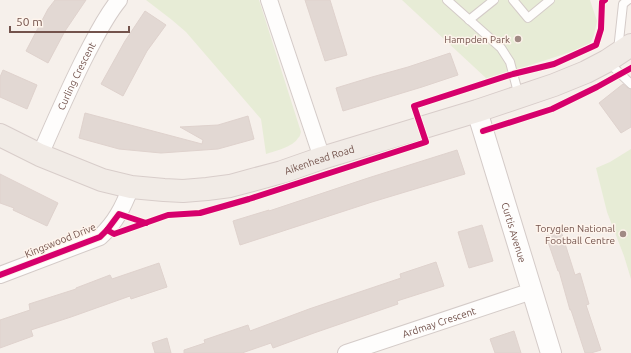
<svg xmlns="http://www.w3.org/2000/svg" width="631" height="353" font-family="Ubuntu,sans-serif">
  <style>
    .green { fill: #e7ecd6 }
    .building { fill: #e2d8d3; stroke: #dfd2cd }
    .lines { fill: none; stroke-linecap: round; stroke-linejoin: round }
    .service-casing { stroke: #d4cbc8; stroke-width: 10 }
    .minor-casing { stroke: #d4cbc8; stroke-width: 18 }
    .tertiary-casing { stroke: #d4cbc8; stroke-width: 22 }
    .primary-casing { stroke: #d8cdca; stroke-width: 24 }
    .service { stroke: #fefdfc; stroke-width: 8 }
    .minor { stroke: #fefdfc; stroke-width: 16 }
    .tertiary { stroke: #fefdfc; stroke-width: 20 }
    .primary { stroke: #f1ebe6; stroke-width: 22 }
    .cycleway-casing { stroke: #fef4ec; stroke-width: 8 }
    .cycleway { stroke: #d6006c; stroke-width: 6 }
    .poi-dot { fill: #a18a84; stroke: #fef4ec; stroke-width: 1.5 }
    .labels { text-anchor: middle; stroke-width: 3; stroke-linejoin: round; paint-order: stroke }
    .poi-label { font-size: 10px; fill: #73534c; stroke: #fef4ec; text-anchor: end }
    .street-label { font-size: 10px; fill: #73534c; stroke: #fef4ec }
  </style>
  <rect width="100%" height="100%" fill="#f6f0eb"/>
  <!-- green -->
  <g class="green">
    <path d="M146,0H259L301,132C300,134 300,137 298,138C293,147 275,151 266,154L261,119L186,32L172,20Z"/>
    <polygon points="402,0 590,0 597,21 594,35 590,44 577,50 487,79"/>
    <polygon points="631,149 631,279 624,256 607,212 596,168 610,162"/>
  </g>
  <!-- building -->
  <g class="building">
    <polygon points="55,0 86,0 65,31 48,63 26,51 48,9"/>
    <polygon points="305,0 330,0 347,55 325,61"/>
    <polygon points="145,11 166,25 147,51 123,96 101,84 125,41"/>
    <polygon points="450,53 458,75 422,87 343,111 336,88 372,77 408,67"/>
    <polygon points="3,70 37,85 27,109 0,97 0,77"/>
    <polygon points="623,84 628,88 631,89 631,127 621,133 599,103"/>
    <polygon points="85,113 202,144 203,140 180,127 218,125 248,116 254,139 218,149 161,153 119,149 79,138"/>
    <polygon points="457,150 465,174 372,202 240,245 233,221 269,210 269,211 368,178"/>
    <polygon points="0,174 58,203 47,226 13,210 14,208 0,203"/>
    <polygon points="482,225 493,261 469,268 458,232"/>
    <polygon points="561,231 575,275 580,273 589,304 586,305 601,350 591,353 585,353 571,310 570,310 559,271 558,271 546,236"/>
    <polygon points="436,262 444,286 397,301 398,304 314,333 273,348 271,343 242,353 184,353 184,350 205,343 204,340 248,325 250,331 309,309 401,278 400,274"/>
    <polygon points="159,263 167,287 131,299 130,296 71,317 31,330 33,336 0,348 0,320 30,310 29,304 76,289 76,288 110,275 112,279"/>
    <polygon points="514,331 521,353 495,353 490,339"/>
    <polygon points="167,338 171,353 155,353 152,343"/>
  </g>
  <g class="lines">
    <!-- service casing -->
    <g class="service-casing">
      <g id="service">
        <polyline points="447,0 501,48 510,62 519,96"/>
        <polyline points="513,0 528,18 550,0"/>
        <polyline points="469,20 494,0"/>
        <polyline points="618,50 623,4 628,0"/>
        <polyline points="608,62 631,84"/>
      </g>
    </g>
    <!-- minor casing -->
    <g class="minor-casing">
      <g id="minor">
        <polyline points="269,0 322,158"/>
        <path id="s1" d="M40,155C55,121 69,88 86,55C96,36 105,17 119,0"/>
        <path d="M0,275L100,237C116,222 123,207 131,187"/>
        <path id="s2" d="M346,353L532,291"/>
      </g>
    </g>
    <!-- tertiary casing -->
    <g class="tertiary-casing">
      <g id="tertiary">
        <path id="s3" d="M477,111L551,353"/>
      </g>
    </g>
    <!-- primary casing -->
    <g class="primary-casing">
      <g id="primary">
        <path id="s4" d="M0,135L40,155L102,180L131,187L164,190L183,191L207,189L230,186L282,172L322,158L477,111L554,85L586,72L607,61L631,45"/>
      </g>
    </g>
    <!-- service -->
    <use href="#service" class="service"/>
    <!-- minor -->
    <use href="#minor" class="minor"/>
    <!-- tertiary -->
    <use href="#tertiary" class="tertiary"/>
    <!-- primary -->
    <use href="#primary" class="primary"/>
    <!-- cycleway casing -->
    <g class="cycleway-casing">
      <g id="cycleway">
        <polyline points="483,131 552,109 597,87 631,68"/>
        <polyline points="107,230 114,234 168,215 200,213 249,199 426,142 414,106 513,74 554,64 596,45 601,29 602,2 605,0"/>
        <polyline points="0,275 100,237 107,230 119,214 146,223"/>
      </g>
    </g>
    <!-- cycleway -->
    <use href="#cycleway" class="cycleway"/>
  </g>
  <!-- markers -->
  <g class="poi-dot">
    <circle cx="518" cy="39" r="4"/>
    <circle cx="623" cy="234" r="4"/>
  </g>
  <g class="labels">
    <!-- poi labels -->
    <g class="poi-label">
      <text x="510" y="43">Hampden Park</text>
      <text x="615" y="232">Toryglen National<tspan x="615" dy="12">Football Centre</tspan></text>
    </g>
    <!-- street labels -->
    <g class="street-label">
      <text dy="4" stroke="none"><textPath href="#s1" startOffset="87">Curling Crescent</textPath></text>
      <text dy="4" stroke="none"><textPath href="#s4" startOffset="334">Aikenhead Road</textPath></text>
      <text dy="4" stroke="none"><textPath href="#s3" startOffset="127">Curtis Avenue</textPath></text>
      <text transform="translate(60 240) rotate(-22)" y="4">Kingswood Drive</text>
      <text dy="4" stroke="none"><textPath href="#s2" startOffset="98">Ardmay Crescent</textPath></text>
    </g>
  </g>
  <!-- scale -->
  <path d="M10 26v6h119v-6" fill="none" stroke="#73534c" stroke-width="2"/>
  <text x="16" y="26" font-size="12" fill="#73534c" stroke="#fef4ec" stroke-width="3" paint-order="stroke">50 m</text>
</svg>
